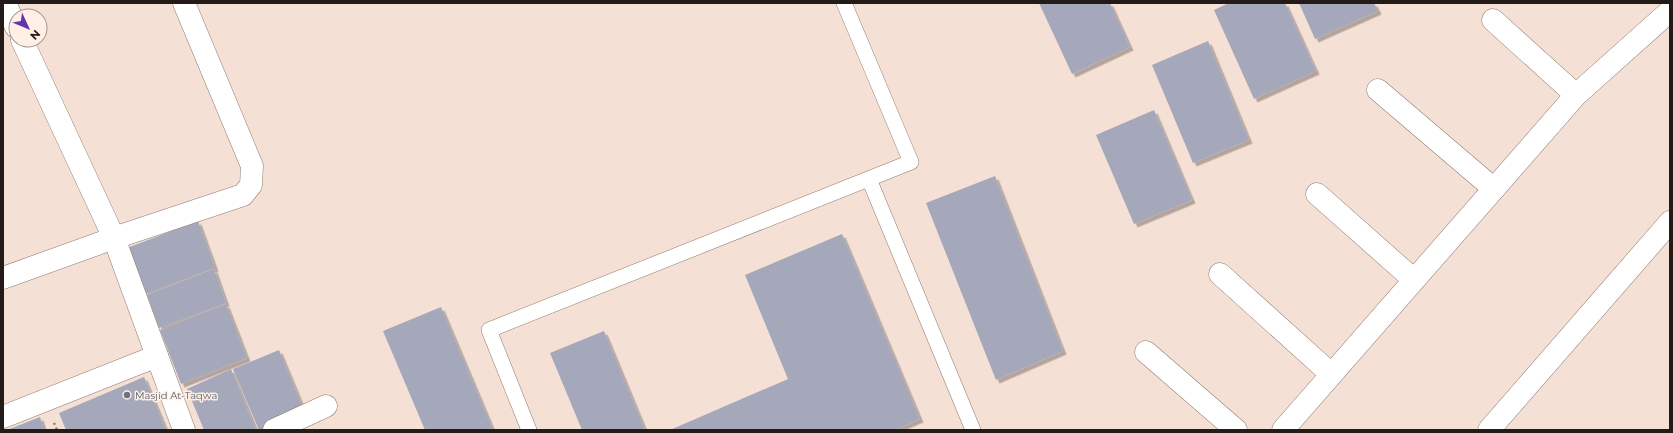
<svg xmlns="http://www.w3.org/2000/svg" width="1673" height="433" font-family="Montserrat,sans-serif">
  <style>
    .building { fill: #a5a7ba; filter: url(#shadow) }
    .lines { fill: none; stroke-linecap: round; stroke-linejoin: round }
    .service-casing { stroke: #8e7c72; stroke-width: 16 }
    .minor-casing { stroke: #8e7c72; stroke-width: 23 }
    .path { stroke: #8d7f77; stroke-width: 2.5; stroke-dasharray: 2 3; stroke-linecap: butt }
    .service { stroke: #fff; stroke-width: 15 }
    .minor { stroke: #fff; stroke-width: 22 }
    .worship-dot { fill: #6b7280; stroke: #ffefe5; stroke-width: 1.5 }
    .labels { text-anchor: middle; stroke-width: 3; stroke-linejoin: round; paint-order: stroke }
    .worship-label { font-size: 10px; fill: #5b616d; stroke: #ffefe5; text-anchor: start }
  </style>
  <defs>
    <filter id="shadow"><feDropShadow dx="3.5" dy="3.5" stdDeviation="0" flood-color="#0004"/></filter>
  </defs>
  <rect width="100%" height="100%" fill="#f5e0d5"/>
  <!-- building -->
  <g class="building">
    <polygon points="1039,3 1110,3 1130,47 1072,74"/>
    <polygon points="1229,3 1285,3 1316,71 1254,99 1214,10"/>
    <polygon points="1299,3 1374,3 1378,11 1315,39"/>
    <polygon points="1208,41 1249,140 1193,163 1152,65"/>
    <polygon points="1154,110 1192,200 1134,224 1096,135"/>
    <polygon points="995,176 1063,351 996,380 926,203"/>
    <polygon points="198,221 215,268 145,294 127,248"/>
    <polygon points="842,234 920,419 894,430 670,430 788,379 745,275"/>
    <polygon points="214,269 226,303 159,328 147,295"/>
    <polygon points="226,304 247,358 181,384 160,330"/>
    <polygon points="441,307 493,430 425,430 383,331"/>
    <polygon points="604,331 645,430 582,430 550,353"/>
    <polygon points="279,350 304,410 259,430 233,369"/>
    <polygon points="231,369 256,430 204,430 187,389"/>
    <polygon points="144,377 166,430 66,430 59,413"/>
    <polygon points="40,417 44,430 7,430"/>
  </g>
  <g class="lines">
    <!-- service casing -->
    <g class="service-casing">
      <g id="service">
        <polyline points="869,179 973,430"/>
        <polyline points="529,430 489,330 911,162 844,3"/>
      </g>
    </g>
    <!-- minor casing -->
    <g class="minor-casing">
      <g id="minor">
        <polyline points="5,3 16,27"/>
        <polyline points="1493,20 1576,95"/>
        <polyline points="22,40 114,238 184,430"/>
        <polyline points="1378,90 1494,189"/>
        <polyline points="1317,194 1414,280"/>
        <polyline points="1220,274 1331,374"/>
        <polyline points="3,278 114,238 243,195 251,185 252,166 184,3"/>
        <polyline points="1146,352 1236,430"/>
        <polyline points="3,417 157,356"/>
        <polyline points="274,430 326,406"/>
        <polyline points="1283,430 1576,95 1670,11"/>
        <polyline points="1489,430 1670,222"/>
      </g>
    </g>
    <!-- path -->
    <polyline class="path" points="54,423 57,430"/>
    <!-- service -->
    <use href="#service" class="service"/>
    <!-- minor -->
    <use href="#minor" class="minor"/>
  </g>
  <!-- markers -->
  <circle class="worship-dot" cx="127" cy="395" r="4"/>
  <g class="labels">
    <!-- worship labels -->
    <g class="worship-label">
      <text x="135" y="399">Masjid At-Taqwa</text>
    </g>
  </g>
  <!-- border -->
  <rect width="1673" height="433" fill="none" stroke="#221b17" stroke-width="8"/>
  <!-- north arrow -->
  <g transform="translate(28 28) rotate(134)"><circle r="19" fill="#ffefe5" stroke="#a79a93"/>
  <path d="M0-3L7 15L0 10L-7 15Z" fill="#6235ad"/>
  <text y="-6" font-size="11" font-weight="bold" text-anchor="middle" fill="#221b17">N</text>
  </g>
</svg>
